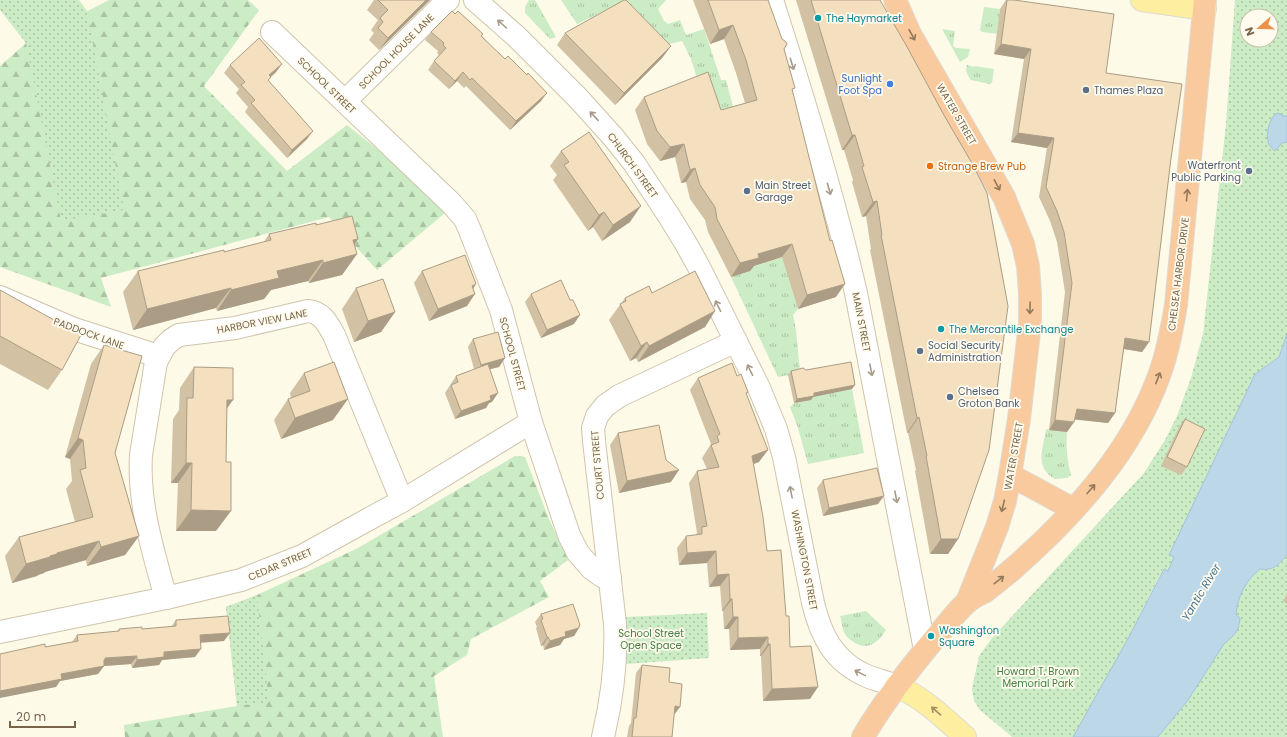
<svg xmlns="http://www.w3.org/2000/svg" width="1287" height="737" font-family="Poppins,sans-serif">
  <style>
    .grass { fill: url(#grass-tufts) }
    .forest { fill: url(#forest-firs) }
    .park { fill: url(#park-dots); fill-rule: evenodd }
    .water { fill: #bbd7e8; stroke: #a1c4da }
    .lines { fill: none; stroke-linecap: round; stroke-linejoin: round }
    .minor-casing { stroke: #d0c4ac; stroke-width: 24 }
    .major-casing { stroke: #dfdad4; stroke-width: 24 }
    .highway-casing { stroke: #dfdad4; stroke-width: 24 }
    .minor { stroke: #fff; stroke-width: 22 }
    .major { stroke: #fdef9f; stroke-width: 22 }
    .highway { stroke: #f9ca9d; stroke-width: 22 }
    .wall { fill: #d2c1a3 }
    .shaded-wall { fill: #ab9d85 }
    .building { fill: #f4e0be; stroke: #ab9d85 }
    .oneway { stroke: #a89b89 }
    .oneway2 { stroke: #93795b }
    .oneway3 { stroke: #a18e64 }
    .culture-dot { fill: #0f9aa8; stroke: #fffcef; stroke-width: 1.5 }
    .shop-dot { fill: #3f7fe0; stroke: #fffcef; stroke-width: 1.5 }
    .service-dot { fill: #5c6f8a; stroke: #fffcef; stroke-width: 1.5 }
    .food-dot { fill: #e8710a; stroke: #fffcef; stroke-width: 1.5 }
    .labels { text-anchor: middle; stroke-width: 3.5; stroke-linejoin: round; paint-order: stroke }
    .culture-label { font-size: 10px; fill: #0d838f; stroke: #fffcef; text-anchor: start }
    .street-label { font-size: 10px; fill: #79654a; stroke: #fffcef }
    .shop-label { font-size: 10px; fill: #366cbe; stroke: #fffcef; text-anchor: end }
    .service-label { font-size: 10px; fill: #4e5e75; stroke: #fffcef; text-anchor: start }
    .food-label { font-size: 10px; fill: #c56008; stroke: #fffcef; text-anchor: start }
    .park-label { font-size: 10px; fill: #467f42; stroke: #fffcef }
    .water-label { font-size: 11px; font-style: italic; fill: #457694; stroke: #fffcef }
  </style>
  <defs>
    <pattern id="grass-tufts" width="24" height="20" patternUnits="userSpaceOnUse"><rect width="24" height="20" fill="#ccecc5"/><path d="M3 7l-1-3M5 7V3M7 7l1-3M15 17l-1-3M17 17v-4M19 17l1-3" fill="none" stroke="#aac3a2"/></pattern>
    <pattern id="forest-firs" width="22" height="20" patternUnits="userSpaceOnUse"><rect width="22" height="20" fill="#ccecc5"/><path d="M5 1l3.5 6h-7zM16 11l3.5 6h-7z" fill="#aac3a2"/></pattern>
    <pattern id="park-dots" width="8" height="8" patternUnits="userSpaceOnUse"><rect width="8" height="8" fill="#ccecc5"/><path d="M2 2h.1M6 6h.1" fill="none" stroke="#aac3a2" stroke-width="1.8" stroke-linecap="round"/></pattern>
  </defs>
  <rect width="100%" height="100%" fill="#fdfae8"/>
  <!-- grass -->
  <g class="grass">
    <polygon points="529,0 535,0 556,37 550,39 525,13 525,7"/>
    <polygon points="561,0 666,0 658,9 664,21 668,24 680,20 686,35 704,29 721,80 726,80 735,114 710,119 691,59 682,41 661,46 622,4 602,12 577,24"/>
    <polygon points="984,7 1000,9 997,34 982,32 980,30"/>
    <polygon points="942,29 955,31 953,46 956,48 970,49 968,57 960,62"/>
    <path d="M967,65L974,67V66L994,69L992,83L989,84L971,80C967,74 965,72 967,65Z"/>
    <polygon points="793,254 785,266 798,309 793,315 796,330 800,373 778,377 731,277 750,271 749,268"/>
    <polygon points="852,389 864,453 808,464 798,428 790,407 794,403 811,400 811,397"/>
    <path d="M1046,429L1067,432C1066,447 1067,460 1071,475L1067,478L1055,479C1034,467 1043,449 1046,429Z"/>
    <path d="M866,611L886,630C878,643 867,652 852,641C850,639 846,637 845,634C842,630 842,621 840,616Z"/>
  </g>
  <!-- forest -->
  <g class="forest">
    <polygon points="109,0 248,0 259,10 204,86 287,171 347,125 451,208 377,270 329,217 101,278 111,307 0,267 0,66 26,43"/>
    <polygon points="515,456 525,457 549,519 568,560 540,581 549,597 471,639 467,655 434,676 443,737 125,737 124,725 237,706 226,607 257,595 358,548"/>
  </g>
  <!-- park -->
  <g class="park">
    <polygon points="0,0 79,0 87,11 124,210 61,221 26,43 0,10"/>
    <path d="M1235,0H1287V116H1282L1281,114L1269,124L1267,141L1282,143L1287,142V334L1279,357L1255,374L1169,555L1174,557L1168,571L1163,569L1130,635L1073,737H1012L980,710L974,701L972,689L979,656L992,638L1144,473L1165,440L1177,416L1191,378L1203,334L1226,124ZM1247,16H1271V40H1247Z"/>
    <path d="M1287,555V737H1158L1188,700L1224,644L1236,633L1240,624L1239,618L1236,615C1237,597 1246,580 1260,569C1274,571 1279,565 1287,555Z"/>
    <polygon points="257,595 269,702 237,706 226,607"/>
    <polygon points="707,613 709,658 626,664 626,617"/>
  </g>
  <!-- water -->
  <g class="water">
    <path d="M1277,113L1281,114L1282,116H1287V142L1282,143L1275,151C1273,149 1271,148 1270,146C1264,138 1269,118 1277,113Z"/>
    <path d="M1287,334V555C1278,565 1274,571 1260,569C1246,580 1237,597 1236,615L1240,618C1239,633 1234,635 1224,644L1188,700L1158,737H1073L1130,635L1164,569L1168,571L1174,557L1169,555L1255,374L1279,357Z"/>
  </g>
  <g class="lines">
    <!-- minor casing -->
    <g class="minor-casing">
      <g id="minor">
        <path d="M475,0L517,37L578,98L614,138L634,163L669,216L685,242L700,269L759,388L776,429L784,457L813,603C821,636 834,662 867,676C876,680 887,682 896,686"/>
        <path d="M772,0C803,97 833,194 856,293L925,650"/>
        <polyline points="272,32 452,204 465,219 469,228 501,310 531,422 569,535 578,553 591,568 602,576 610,577"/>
        <polyline points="345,101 448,0"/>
        <polyline points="0,297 74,329 158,356"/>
        <path d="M166,598C153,551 138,504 141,455L156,362L164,347L171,340L179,335L235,328L308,311C322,312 328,324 334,335L402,501"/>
        <polyline points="0,632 166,598 241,580 302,556 358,525 402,501 531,422"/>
        <path d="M603,737C612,699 617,664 615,624L594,441L593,428L597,416L605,406L619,396L736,341"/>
      </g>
    </g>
    <!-- major casing -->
    <g class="major-casing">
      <g id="major">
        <polyline points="1142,0 1205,9"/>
        <path d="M896,686C923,697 944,718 965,737"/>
      </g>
    </g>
    <!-- highway casing -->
    <g class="highway-casing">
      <g id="highway">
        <polyline points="895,0 910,34 1004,197 1023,244 1028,266 1030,294 1030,323 1019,419 1010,475 1005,501 997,527 967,602"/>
        <polyline points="1010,475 1073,509"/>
        <path d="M863,737C884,701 909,669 936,637C946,626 955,613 966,603C971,598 978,595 984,592C995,584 1005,576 1015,567C1075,514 1133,450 1160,373C1168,351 1172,328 1176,305L1205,0"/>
      </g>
    </g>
    <!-- minor -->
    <use href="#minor" class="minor"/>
    <!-- major -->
    <use href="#major" class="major"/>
    <!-- highway -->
    <use href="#highway" class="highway"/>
  </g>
  <!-- wall -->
  <g class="wall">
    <polygon points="374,0 430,0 379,50 369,40 374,33 371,30 378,20 367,10"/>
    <polygon points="693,0 768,0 784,49 836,297 798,309 782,257 754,266 750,271 731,277 708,232 705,220 690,199 686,182 681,183 675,157 660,161 647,144 635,110 644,97 721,110 745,103 736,73 724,39 710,44"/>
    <polygon points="796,0 880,0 958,539 948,554 930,554 915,471 916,470 908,433 907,433 870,250 871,249 866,216 862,217 852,182 853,180 844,150 842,150"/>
    <polygon points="1006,0 1014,0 1106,73 1171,158 1149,342 1142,352 1124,349 1115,413 1108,423 1074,419 1074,422 1067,432 1049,430 1065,292 1057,242 1050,221 1039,197 1047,148 1011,142 1024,59 994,54 1000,9"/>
    <polygon points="431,32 482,36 541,101 510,130 466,86 464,88 457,81 449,89 428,70 434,61 439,55 437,53 438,51 425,40"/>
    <polygon points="565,33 671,46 662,58 615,105 557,45"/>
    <polygon points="282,64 276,72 271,77 268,81 307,139 287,158 245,112 248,107 236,93 239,89 224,73 230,65"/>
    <polygon points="561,151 630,222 602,241 593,227 588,231 553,180 557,175 550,166"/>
    <polygon points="316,225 358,239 354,245 357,254 342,275 309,283 308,281 271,290 264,299 217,311 216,308 133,330 123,292 138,271 224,252 264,242 269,234"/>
    <polygon points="422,271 476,284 473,289 467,306 429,321 414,283"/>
    <polygon points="356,288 395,312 381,332 354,342 342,309"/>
    <polygon points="0,290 62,370 48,390 0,364"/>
    <polygon points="652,293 715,311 705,327 638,362 636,358 630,361 609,320 625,298"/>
    <polygon points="531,294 574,324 541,338 525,302"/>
    <polygon points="473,339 505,358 499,367 489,369 492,402 489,403 486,408 455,419 445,393 456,376 474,369 468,347"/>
    <polygon points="104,345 115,453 139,536 125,555 87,566 86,560 45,572 44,573 38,575 37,576 12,583 5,556 19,537 75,522 66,489 72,481 70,459 65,457 91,364"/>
    <polygon points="194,367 227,409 216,531 176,531 178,483 171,483 173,419 179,410 180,388"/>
    <polygon points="806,370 852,389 813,397 811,400 794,403 788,375 791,371"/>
    <polygon points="304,373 333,420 281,439 274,420 288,399 291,398 290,393"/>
    <polygon points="737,376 748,392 746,395 759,462 753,464 767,551 786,616 790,647 810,699 763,701 761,656 760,656 760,649 730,650 729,629 724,629 723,611 722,611 720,586 709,587 707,563 679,565 677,548 686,536 696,535 697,533 689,483 697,471 707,469 702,458 711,444 690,390 698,378"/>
    <polygon points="1185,419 1187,467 1181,475 1161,466 1179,427"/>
    <polygon points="618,433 666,460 671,482 619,493 610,445"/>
    <polygon points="823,480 878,504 823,516 817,488"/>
    <polygon points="1287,594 1287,604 1283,601"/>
    <polygon points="541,614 580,625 574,636 564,639 560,645 544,650 543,645 541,646 536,628 537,627 535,622"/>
    <polygon points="176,620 224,641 200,643 195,657 162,660 159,665 132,668 131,664 104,666 98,674 60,681 56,687 45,647 72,642 77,635 118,631 119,629 142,629 171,627"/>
    <polygon points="642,665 669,682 674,715 672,737 627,737 629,726 631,723 636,673"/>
  </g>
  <!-- shaded-wall -->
  <g class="shaded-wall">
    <polygon points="426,0 430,0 379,50 388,38"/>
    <polygon points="733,25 724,39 710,44 719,30"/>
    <polygon points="1001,44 1031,49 1024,59 994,54"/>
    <polygon points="671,46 662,58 615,105 624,93"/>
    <polygon points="282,64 276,72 263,84 269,75"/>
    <polygon points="463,72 457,81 449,89 455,81"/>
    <polygon points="547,93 541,101 510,130 516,121"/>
    <polygon points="313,131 307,139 287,158 292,150"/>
    <polygon points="1018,133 1054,138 1047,148 1011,142"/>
    <polygon points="852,135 855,135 844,150 842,150"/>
    <polygon points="684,144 675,157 660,161 670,147"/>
    <polygon points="695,168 686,182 681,183 690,170"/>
    <polygon points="877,201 866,216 862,217 873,202"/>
    <polygon points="641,206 630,222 602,241 613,225"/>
    <polygon points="604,212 593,227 588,231 599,215"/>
    <polygon points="358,239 346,257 357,254 342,275 309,283 323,263 353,240"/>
    <polygon points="792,244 782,257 754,266 750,271 731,277 740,263 758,254"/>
    <polygon points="323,260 308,281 271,290 264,299 217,311 231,290 277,271"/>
    <polygon points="476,284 468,296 472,286"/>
    <polygon points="845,284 836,297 798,309 807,295"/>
    <polygon points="231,288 216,308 133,330 147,309"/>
    <polygon points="475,294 467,306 429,321 438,309"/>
    <polygon points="715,311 705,327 638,362 649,346"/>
    <polygon points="395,312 381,332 354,342 368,321"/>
    <polygon points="580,315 574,324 541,338 547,330"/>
    <polygon points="1125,338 1149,342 1142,352 1118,348"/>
    <polygon points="647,342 636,358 630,361 641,346"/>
    <polygon points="505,358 499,367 475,373 481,365"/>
    <polygon points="855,385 852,389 813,397 811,400 794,403 797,399 814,393"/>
    <polygon points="498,393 492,402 489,403 486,408 455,419 461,411 490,396"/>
    <polygon points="348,399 333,420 281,439 295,418"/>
    <polygon points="227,400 233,400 218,421"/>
    <polygon points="1077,409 1115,413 1108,423 1070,419"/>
    <polygon points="919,417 908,433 907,433 917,418"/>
    <polygon points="1055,420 1074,422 1067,432 1049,430"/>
    <polygon points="78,438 83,440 70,459 65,457"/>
    <polygon points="768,450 759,462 743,468 752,456"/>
    <polygon points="186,463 192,463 178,483 171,483"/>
    <polygon points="679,470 671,482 619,493 627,481"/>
    <polygon points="884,496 878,504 823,516 829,508"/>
    <polygon points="191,510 231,511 216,531 176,531"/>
    <polygon points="139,536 125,555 87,566 101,547"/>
    <polygon points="941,539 958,539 948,554 930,554"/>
    <polygon points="99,541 86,560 45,572 44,573 38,575 37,576 12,583 26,564 57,553"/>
    <polygon points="716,551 707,563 679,565 687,553"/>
    <polygon points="729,574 720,586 709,587 717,575"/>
    <polygon points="730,599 732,599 723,611 722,611"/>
    <polygon points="733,617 738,617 729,629 724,629"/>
    <polygon points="580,625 578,628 579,628 574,636 564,639 560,645 544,650 550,641 565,632"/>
    <polygon points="230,633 224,641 194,643 200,635"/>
    <polygon points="547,637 548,637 543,645 541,646"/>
    <polygon points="768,637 760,649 730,650 738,638"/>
    <polygon points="768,644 770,644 761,656 760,656"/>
    <polygon points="201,649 195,657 162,660 159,665 132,668 137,660 164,652"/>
    <polygon points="137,656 131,664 104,666 98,674 60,681 56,687 0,698 0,691 61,674 105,658"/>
    <polygon points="818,687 810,699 763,701 772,689"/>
    <polygon points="675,706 680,707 674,715"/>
  </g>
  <!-- building -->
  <g class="building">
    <polygon points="378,0 426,0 388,38 378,28 383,22 380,18 388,10"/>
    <polygon points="624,0 626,0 671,46 624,93 565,33"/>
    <polygon points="708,0 768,0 782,39 785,41 787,44 784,49 795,88 792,89 830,241 832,240 845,284 807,295 792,244 758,254 759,258 740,263 717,219 715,207 700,185 695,168 690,170 684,144 670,147 657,131 644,97 708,72 721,110 757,100 746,60 733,25 719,30"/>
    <polygon points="811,0 880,0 906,45 945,117 973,165 987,193 1008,306 989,450 958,539 941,539 926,456 927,456 919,417 917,418 881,235 882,235 877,201 873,202 862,167 864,166 855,135 852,135"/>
    <polygon points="1007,0 1014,0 1114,14 1106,73 1182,84 1171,158 1149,342 1125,338 1115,413 1077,409 1074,422 1055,420 1072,283 1064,232 1057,211 1046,187 1054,138 1018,133 1031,49 1001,44"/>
    <polygon points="452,11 455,14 458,11 483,34 481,36 505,59 508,56 527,75 528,73 547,93 516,121 472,78 470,80 463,72 455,81 434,61 446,48 443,45 444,43 431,32"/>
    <polygon points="259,38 282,64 269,75 271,77 268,80 313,131 292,150 251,103 255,100 241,85 245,82 230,65"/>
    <polygon points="589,132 641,206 613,225 604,212 599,215 564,165 569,162 561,151"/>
    <polygon points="352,216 358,239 353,240 357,254 323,263 323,260 277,271 279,278 231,290 231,288 147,309 138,271 224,250 224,252 271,240 269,234 316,223 316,225"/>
    <polygon points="465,255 476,284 472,286 475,294 438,309 422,271"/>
    <polygon points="695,271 715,311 649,346 647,342 641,346 620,304 626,301 625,298 649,286 652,293"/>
    <polygon points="383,279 395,312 368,321 356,288"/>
    <polygon points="561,280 570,300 573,300 580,315 547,330 531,294"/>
    <polygon points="0,290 81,335 62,370 0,336"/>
    <polygon points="498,332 505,358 481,365 473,339"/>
    <polygon points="104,345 142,356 115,453 139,536 101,547 99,541 57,553 57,554 50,556 50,557 26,564 19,537 93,517 80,470 86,468 83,440 78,438"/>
    <polygon points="334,362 348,399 295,418 288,399 310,391 304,373"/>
    <polygon points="851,362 855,385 814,393 814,396 797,399 791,371 803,368 806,370"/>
    <polygon points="732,363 737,376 741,374 748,392 746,393 768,450 752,456 763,517 767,551 781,550 786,616 789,616 790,647 811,646 818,687 772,689 770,644 768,644 768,637 738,638 738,617 733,617 732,599 730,599 729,574 717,575 716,551 687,553 686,536 702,534 702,527 707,526 697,471 719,467 711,445 719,442 717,436 720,434 698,378"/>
    <polygon points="488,364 498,393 490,396 491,400 461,411 451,385 458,382 456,376"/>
    <polygon points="194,367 233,368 233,400 227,400 226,462 231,462 231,511 191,510 192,463 186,463 187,398 193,398"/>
    <polygon points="1185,419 1205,429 1187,467 1167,457"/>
    <polygon points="659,425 666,460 679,470 627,481 618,433"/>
    <polygon points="877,468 884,496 829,508 823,480"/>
    <polygon points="573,604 580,625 579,626 579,628 565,632 566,636 550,641 548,637 547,637 541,620 543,619 541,614"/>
    <polygon points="228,616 230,633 200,635 201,649 164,652 164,657 137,660 137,656 105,658 105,660 104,660 104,666 61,674 62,679 0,691 0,654 45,644 45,647 78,641 77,635 119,631 119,629 142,627 142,629 176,626 176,620"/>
    <polygon points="642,665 670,668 669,682 682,684 680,707 675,706 672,737 632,737 634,718 636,718"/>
  </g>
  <!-- one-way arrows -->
  <defs><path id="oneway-shaft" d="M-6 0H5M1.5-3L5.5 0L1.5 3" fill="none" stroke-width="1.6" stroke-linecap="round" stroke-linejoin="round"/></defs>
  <g class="oneway">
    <use href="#oneway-shaft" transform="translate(502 24) rotate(-138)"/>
    <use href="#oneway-shaft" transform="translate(792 64) rotate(73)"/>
    <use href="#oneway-shaft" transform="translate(594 116) rotate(-133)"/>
    <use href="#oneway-shaft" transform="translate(829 189) rotate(74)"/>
    <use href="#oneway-shaft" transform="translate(718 306) rotate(-116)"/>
    <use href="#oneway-shaft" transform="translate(750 370) rotate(-116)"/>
    <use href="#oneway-shaft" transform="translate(871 370) rotate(79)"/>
    <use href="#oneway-shaft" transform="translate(791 492) rotate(-101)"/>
    <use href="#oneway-shaft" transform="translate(896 497) rotate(79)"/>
    <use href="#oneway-shaft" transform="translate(860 673) rotate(-154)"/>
  </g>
  <g class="oneway2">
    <use href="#oneway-shaft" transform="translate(912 35) rotate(61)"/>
    <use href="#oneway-shaft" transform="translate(997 185) rotate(62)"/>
    <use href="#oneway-shaft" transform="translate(1187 195) rotate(-85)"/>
    <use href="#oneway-shaft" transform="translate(1030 308) rotate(91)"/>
    <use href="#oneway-shaft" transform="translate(1158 378) rotate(-69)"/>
    <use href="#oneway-shaft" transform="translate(1091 489) rotate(-49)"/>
    <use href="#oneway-shaft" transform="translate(1003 506) rotate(104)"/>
    <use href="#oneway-shaft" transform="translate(999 580) rotate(-38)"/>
  </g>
  <use class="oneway3" href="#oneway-shaft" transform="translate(936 711) rotate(-139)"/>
  <!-- markers -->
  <g class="culture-dot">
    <circle cx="818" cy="18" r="4"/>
    <circle cx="941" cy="329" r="4"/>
    <circle cx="931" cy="636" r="4"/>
  </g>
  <circle class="shop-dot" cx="890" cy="84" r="4"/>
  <g class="service-dot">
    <circle cx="1086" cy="90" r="4"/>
    <circle cx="1249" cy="171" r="4"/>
    <circle cx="747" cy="191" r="4"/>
    <circle cx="920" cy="351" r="4"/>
    <circle cx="950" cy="397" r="4"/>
  </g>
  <circle class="food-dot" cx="930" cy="166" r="4"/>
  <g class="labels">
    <!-- culture labels -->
    <g class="culture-label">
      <text x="826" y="22">The Haymarket</text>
      <text x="949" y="333">The Mercantile Exchange</text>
      <text x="939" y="634">Washington<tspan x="939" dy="12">Square</tspan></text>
    </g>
    <!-- street labels -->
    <g class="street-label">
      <text transform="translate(396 51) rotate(-45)" y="4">SCHOOL HOUSE LANE</text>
      <text transform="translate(327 85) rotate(44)" y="4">SCHOOL STREET</text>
      <text transform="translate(957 114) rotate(60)" y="4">WATER STREET</text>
      <text transform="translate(633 165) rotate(54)" y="4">CHURCH STREET</text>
      <text transform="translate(1178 274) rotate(-83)" y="4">CHELSEA HARBOR DRIVE</text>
      <text transform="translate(262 321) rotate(-11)" y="4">HARBOR VIEW LANE</text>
      <text transform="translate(862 322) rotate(79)" y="4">MAIN STREET</text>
      <text transform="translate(89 333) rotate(20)" y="4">PADDOCK LANE</text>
      <text transform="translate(513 354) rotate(75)" y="4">SCHOOL STREET</text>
      <text transform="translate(1013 456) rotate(-80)" y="4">WATER STREET</text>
      <text transform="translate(597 465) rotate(-95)" y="4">COURT STREET</text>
      <text transform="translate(805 560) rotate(79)" y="4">WASHINGTON STREET</text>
      <text transform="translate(280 564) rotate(-23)" y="4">CEDAR STREET</text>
    </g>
    <!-- shop labels -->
    <g class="shop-label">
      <text x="882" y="82">Sunlight<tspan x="882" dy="12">Foot Spa</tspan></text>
    </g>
    <!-- service labels -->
    <g class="service-label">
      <text x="1094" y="94">Thames Plaza</text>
      <text x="1241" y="169" text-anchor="end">Waterfront<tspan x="1241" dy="12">Public Parking</tspan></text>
      <text x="755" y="189">Main Street<tspan x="755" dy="12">Garage</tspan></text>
      <text x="928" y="349">Social Security<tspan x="928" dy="12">Administration</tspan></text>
      <text x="958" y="395">Chelsea<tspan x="958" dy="12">Groton Bank</tspan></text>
    </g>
    <!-- food labels -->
    <g class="food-label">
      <text x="938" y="170">Strange Brew Pub</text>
    </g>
    <!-- park labels -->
    <g class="park-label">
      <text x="651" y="637">School Street<tspan x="651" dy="12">Open Space</tspan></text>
      <text x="1038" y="675">Howard T. Brown<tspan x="1038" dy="12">Memorial Park</tspan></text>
    </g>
    <!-- water labels -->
    <g class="water-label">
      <text transform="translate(1201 592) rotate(-59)" y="4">Yantic River</text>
    </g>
  </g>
  <!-- north arrow -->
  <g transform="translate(1259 28) rotate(250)"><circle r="19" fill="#fffcef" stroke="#c9c0ad"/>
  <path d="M0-3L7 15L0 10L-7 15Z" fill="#eb9149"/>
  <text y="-6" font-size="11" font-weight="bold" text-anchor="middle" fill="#79654a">N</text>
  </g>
  <!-- scale -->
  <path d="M10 721v6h65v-6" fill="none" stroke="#79654a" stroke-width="2"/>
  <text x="16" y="721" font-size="12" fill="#79654a" stroke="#fffcef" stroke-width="3" paint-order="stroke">20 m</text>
</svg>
